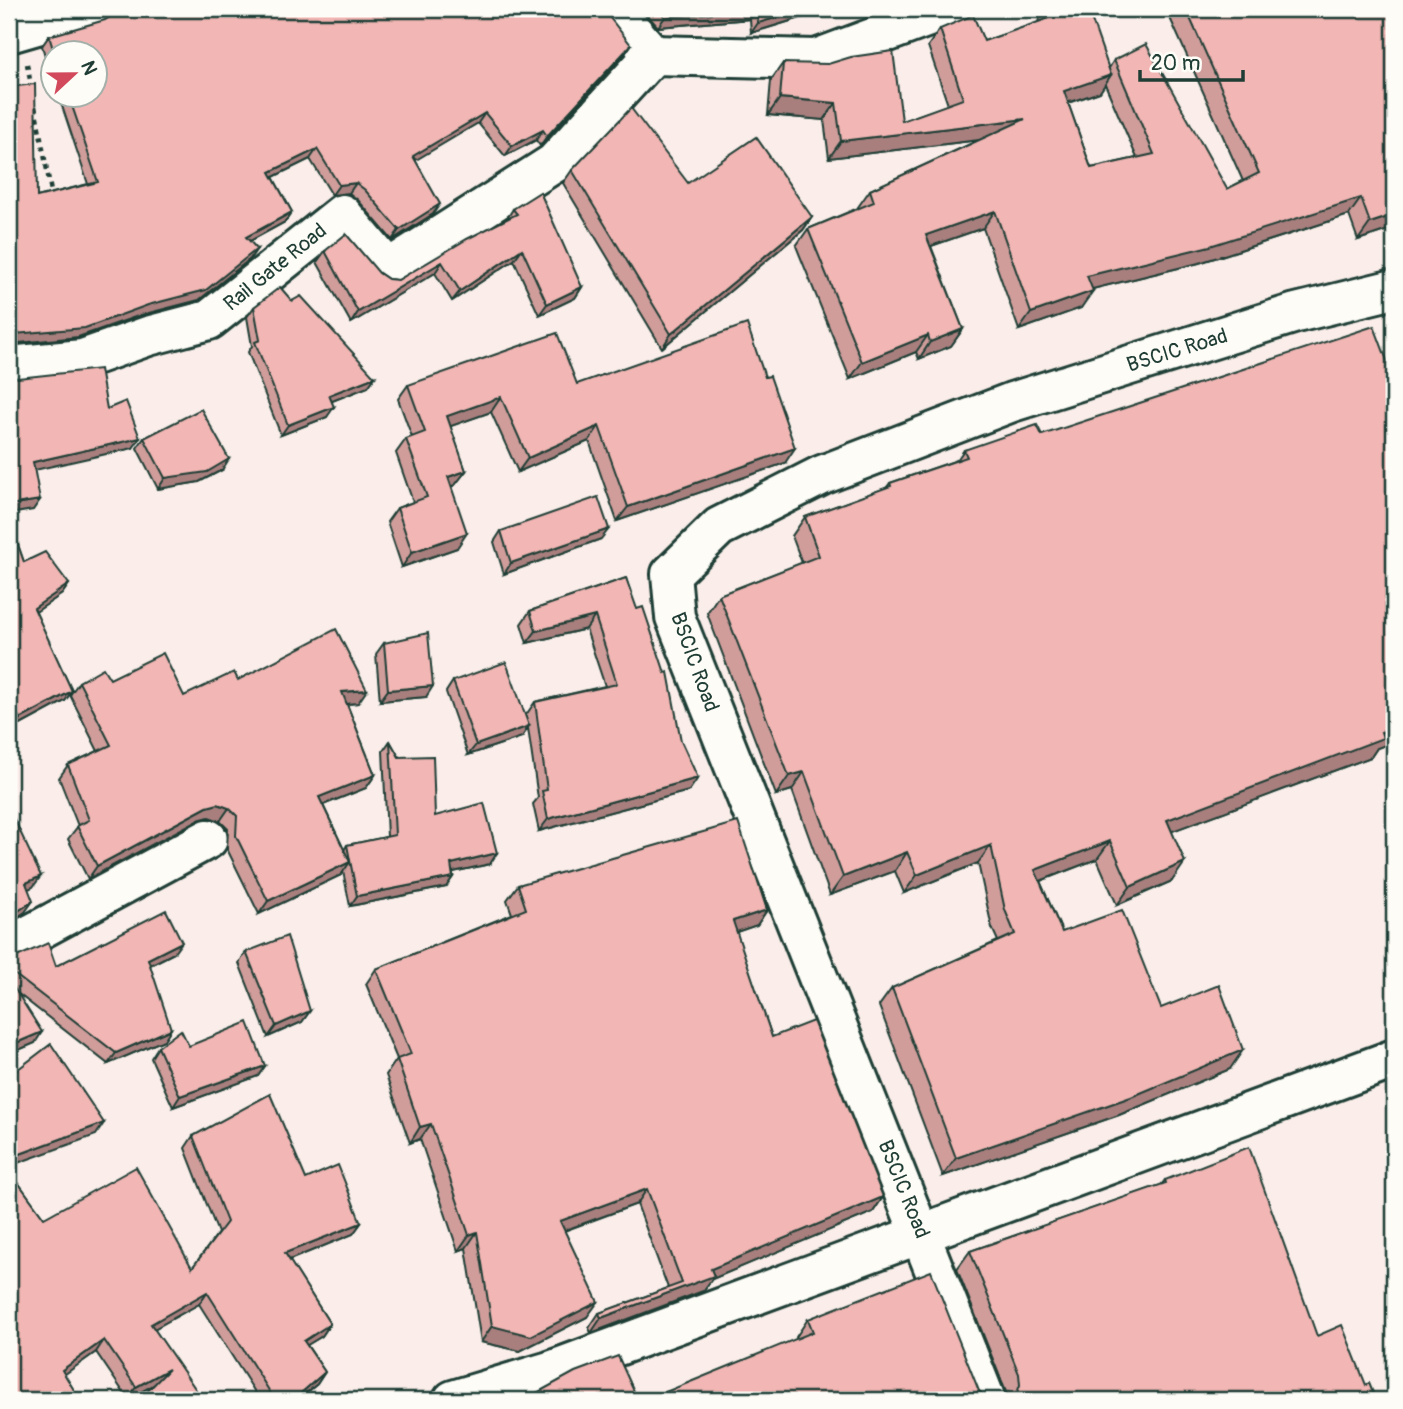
<svg xmlns="http://www.w3.org/2000/svg" width="1403" height="1409" font-family="Pangolin,sans-serif">
  <style>
    .lines { fill: none; stroke-linecap: round; stroke-linejoin: round }
    .minor-casing { stroke: #1f3d34; stroke-width: 44 }
    .path { stroke: #1f3d34; stroke-width: 4.5; stroke-dasharray: 5 5; stroke-linecap: butt }
    .minor { stroke: #fdfcf7; stroke-width: 38 }
    .wall { fill: #d09d9b; stroke: #1f3d34; stroke-width: 2; fill-rule: evenodd }
    .shaded-wall { fill: #a97f7e; stroke: #1f3d34; stroke-width: 2 }
    .building { fill: #f2b6b4; stroke: #1f3d34; stroke-width: 2 }
    .labels { text-anchor: middle; stroke-width: 5; stroke-linejoin: round; paint-order: stroke }
    .street-label { font-size: 21px; fill: #1f3d34; stroke: #fdfcf7 }
  </style>
  <rect width="100%" height="100%" fill="#fbeeea"/>
  <filter id="ink" filterUnits="userSpaceOnUse"><feTurbulence type="fractalNoise" baseFrequency=".0143" numOctaves="2"/><feDisplacementMap in="SourceGraphic" scale="14" xChannelSelector="R" yChannelSelector="G"/><feConvolveMatrix kernelMatrix="1 2 1 2 8 2 1 2 1" color-interpolation-filters="sRGB"/></filter>
  <g filter="url(#ink)">
    <g class="lines">
      <!-- minor casing -->
      <g class="minor-casing">
        <g id="minor">
          <polyline points="613,9 653,55 816,59 950,9"/>
          <polyline points="9,33 92,9"/>
          <polyline points="9,366 83,359 148,336 209,320 342,214 388,269 554,163 653,55"/>
          <polyline points="9,946 208,839"/>
          <polyline points="453,1400 550,1371 1394,1059"/>
          <polyline points="986,1400 675,617 671,574 719,527 822,475 1012,402 1296,313 1394,289"/>
        </g>
      </g>
      <!-- path -->
      <g class="path">
        <polyline points="27,64 32,90"/>
        <polyline points="35,106 52,197"/>
      </g>
      <!-- minor -->
      <use href="#minor" class="minor"/>
    </g>
    <!-- wall -->
    <g class="wall">
      <polygon points="642,9 830,9 751,33 750,19 658,27"/>
      <path d="M1166,9H1394V228L1358,240L1349,215L1199,263L1092,289L1081,308L1019,330L983,228L931,246L963,329L951,346L919,359L916,352L850,379L796,246L808,229L858,208V207L870,190L979,140L829,158L824,120L768,115L771,80L783,63L902,121L948,105L928,46L940,29L984,41L1037,23L1044,12L1109,68L1114,60L1227,189L1243,181ZM1105,84L1137,158L1091,168L1068,103L1100,92Z"/>
      <polygon points="184,13 631,45 624,55 540,146 536,140 505,156 478,123 415,160 433,214 392,240 358,200 349,193 332,195 310,159 273,177 292,212 285,222 250,241 250,259 199,300 141,315 78,337 37,197 88,184 58,94 94,94 94,52 52,52 52,79 42,46 49,36"/>
      <polygon points="572,170 688,183 812,217 803,230 662,348 563,183"/>
      <polygon points="513,209 582,287 575,298 539,315 514,260 452,301 435,273 351,323 317,262 325,251 379,273 388,279 398,280 506,220"/>
      <polygon points="292,301 375,377 368,387 332,401 327,417 281,435 248,352 252,346 247,317 254,307"/>
      <polygon points="1394,379 1394,742 1377,748 1371,757 1172,831 1172,881 1117,905 1097,859 1040,881 1062,932 1161,1008 1230,1069 1119,1115 943,1176 879,1006 892,988 998,941 992,928 978,863 904,893 895,871 830,895 792,790 776,795 707,613 719,595 802,563 792,536 805,517 886,488 890,483 957,460 964,450 1042,435"/>
      <polygon points="577,384 785,463 617,521 589,441 518,472 491,412 450,426 466,471 455,485 451,487 457,548 402,567 387,522 397,508 413,502 396,453 406,439 412,437 398,399 408,385"/>
      <polygon points="144,438 222,470 199,482 158,489 137,448"/>
      <polygon points="9,519 24,562 69,584 62,594 35,612 72,691 65,701 13,729 9,721"/>
      <polygon points="501,531 601,539 504,574 494,542"/>
      <polygon points="626,578 689,791 539,831 533,804 538,798 528,728 522,737 468,755 446,692 453,681 526,718 526,715 535,702 605,686 586,629 527,643 521,624 530,611"/>
      <polygon points="384,643 426,697 380,701 376,654"/>
      <polygon points="110,679 184,696 238,680 358,703 347,704 375,775 366,788 323,805 344,850 347,845 387,837 383,751 390,741 399,757 435,816 490,864 453,872 453,877 446,887 350,906 343,871 341,875 259,914 227,849 228,829 220,821 209,817 198,820 88,879 68,839 78,826 59,778 68,765 98,751 70,695 79,682"/>
      <polygon points="518,885 767,910 757,925 736,932 772,1037 883,1197 873,1212 712,1279 703,1291 591,1333 589,1328 599,1313 668,1288 637,1204 564,1231 587,1317 520,1351 481,1342 466,1248 458,1251 420,1139 410,1143 386,1075 397,1059 366,984 376,969 512,914 507,900"/>
      <polygon points="246,952 310,1011 302,1022 268,1037 239,963"/>
      <polygon points="174,953 150,965 164,1040 108,1064 17,993 35,1043 9,1054 9,954 56,966"/>
      <polygon points="189,1046 265,1066 258,1076 173,1107 151,1058 158,1047"/>
      <polygon points="193,1136 306,1179 361,1223 353,1234 289,1260 330,1324 322,1336 307,1345 325,1372 317,1384 298,1400 260,1400 199,1304 154,1329 155,1384 128,1399 96,1352 64,1374 9,1400 9,1170 44,1218 192,1268 218,1233 185,1148"/>
      <polygon points="1165,1180 1317,1336 1366,1385 1376,1400 1007,1400 1006,1392 957,1269 970,1251 1161,1185"/>
      <polygon points="808,1319 979,1391 986,1400 797,1339 796,1337"/>
    </g>
    <!-- shaded-wall -->
    <g class="shaded-wall">
      <polygon points="756,9 750,19 658,27 665,17"/>
      <polygon points="806,9 830,9 751,33 758,23"/>
      <polygon points="631,45 624,55 540,146 547,136"/>
      <polygon points="1111,75 1100,92 1052,108 1064,91"/>
      <polygon points="780,98 836,103 824,120 768,115"/>
      <polygon points="485,113 478,123 406,166 413,156"/>
      <polygon points="1025,119 1013,136 829,158 841,141"/>
      <polygon points="543,130 536,140 505,156 512,146"/>
      <polygon points="317,149 310,159 263,182 270,172"/>
      <polygon points="356,183 349,193 332,195 339,185"/>
      <polygon points="1361,198 1349,215 1199,263 1076,293 1087,276"/>
      <polygon points="440,204 433,214 392,240 399,230"/>
      <polygon points="995,211 983,228 914,252 926,235"/>
      <polygon points="292,212 285,222 239,247 246,237"/>
      <polygon points="1394,215 1394,228 1358,240 1370,223"/>
      <polygon points="812,217 803,230 662,348 671,334"/>
      <polygon points="257,249 250,259 199,300 141,315 78,337 9,344 9,336"/>
      <polygon points="522,249 514,260 452,301 460,291"/>
      <polygon points="442,262 435,273 351,323 358,312"/>
      <polygon points="582,287 575,298 539,315 547,304"/>
      <polygon points="1093,291 1081,308 1019,330 1031,313"/>
      <polygon points="963,329 951,346 919,359 930,342"/>
      <polygon points="928,335 916,352 850,379 862,362"/>
      <polygon points="375,377 368,387 322,405 329,395"/>
      <polygon points="501,397 491,412 437,431 447,416"/>
      <polygon points="334,407 327,417 281,435 288,425"/>
      <polygon points="599,426 589,441 518,472 528,458"/>
      <polygon points="140,438 133,448 26,472 33,462"/>
      <polygon points="795,448 785,463 617,521 628,507"/>
      <polygon points="229,459 222,470 199,482 158,489 165,478"/>
      <polygon points="466,471 455,485 437,491 448,477"/>
      <polygon points="40,500 33,510 9,514 9,505"/>
      <polygon points="609,529 601,539 504,574 511,563"/>
      <polygon points="467,533 457,548 402,567 412,552"/>
      <polygon points="69,584 62,594 27,618 34,608"/>
      <polygon points="595,616 586,629 527,643 536,631"/>
      <polygon points="433,686 426,697 380,701 388,690"/>
      <polygon points="367,690 358,703 333,705 342,692"/>
      <polygon points="72,691 65,701 13,729 20,719"/>
      <polygon points="529,726 522,737 468,755 476,745"/>
      <polygon points="1394,728 1394,742 1377,748 1371,757 1154,838 1167,820"/>
      <polygon points="804,772 792,790 776,795 789,776"/>
      <polygon points="375,775 366,788 310,810 319,797"/>
      <polygon points="698,778 689,791 539,831 548,819"/>
      <polygon points="218,804 229,808 220,821 209,817 198,820 88,879 97,866 207,807"/>
      <polygon points="1110,841 1097,859 1022,888 1035,870"/>
      <polygon points="991,845 978,863 904,893 917,875"/>
      <polygon points="907,852 895,871 830,895 843,877"/>
      <polygon points="497,853 490,864 444,874 451,864"/>
      <polygon points="350,862 341,875 259,914 268,901"/>
      <polygon points="1185,862 1172,881 1117,905 1130,887"/>
      <polygon points="41,876 33,887 18,894 26,883"/>
      <polygon points="453,877 446,887 350,906 357,896"/>
      <polygon points="33,901 25,912 9,923 9,917"/>
      <polygon points="767,910 757,925 722,937 733,921"/>
      <polygon points="182,942 174,953 140,970 148,959"/>
      <polygon points="310,1011 302,1022 268,1037 276,1026"/>
      <polygon points="171,1029 164,1040 108,1064 116,1053"/>
      <polygon points="42,1032 35,1043 9,1054 9,1046"/>
      <polygon points="1243,1050 1230,1069 1119,1115 943,1176 956,1158"/>
      <polygon points="265,1066 258,1076 173,1107 180,1096"/>
      <polygon points="104,1123 96,1135 9,1166 9,1158"/>
      <polygon points="431,1124 420,1139 410,1143 420,1127"/>
      <polygon points="647,1189 637,1204 549,1236 560,1221"/>
      <polygon points="883,1197 873,1212 712,1279 703,1291 591,1333 601,1318 703,1280 711,1269"/>
      <polygon points="361,1223 353,1234 277,1265 285,1253"/>
      <polygon points="477,1232 466,1248 458,1251 469,1235"/>
      <polygon points="207,1292 199,1304 143,1335 151,1324"/>
      <polygon points="598,1302 587,1317 520,1351 481,1342 492,1326"/>
      <polygon points="330,1324 322,1336 296,1352 304,1341"/>
      <polygon points="104,1340 96,1352 54,1382 62,1370"/>
      <polygon points="169,1369 161,1381 128,1399 136,1387"/>
      <polygon points="325,1372 317,1384 298,1400 293,1400"/>
    </g>
    <!-- building -->
    <g class="building">
      <polygon points="131,9 183,9 184,13 194,9 603,9 631,45 547,136 543,130 512,146 485,113 413,156 440,204 399,230 365,190 356,183 339,185 317,149 270,172 292,212 246,237 257,249 206,290 148,305 85,328 14,334 9,336 9,87 35,84 37,197 98,182 68,94 94,94 94,52 54,52 49,36 105,20 116,13"/>
      <polygon points="657,9 756,9 665,17"/>
      <polygon points="757,9 806,9 758,23"/>
      <polygon points="1053,9 1088,9 1111,75 1064,91 1091,168 1154,154 1114,60 1146,44 1227,189 1259,173 1186,9 1394,9 1394,215 1370,223 1361,198 1210,246 1087,276 1093,291 1031,313 995,211 926,235 963,329 930,342 928,335 862,362 808,229 874,202 870,190 1025,119 841,141 836,103 780,98 783,63 828,64 851,57 893,51 902,121 963,99 940,29 973,15 984,41 1047,19 1044,12"/>
      <polygon points="631,108 688,183 756,137 812,217 671,334 572,170"/>
      <polygon points="540,192 582,287 547,304 522,249 460,291 442,262 358,312 325,251 346,234 379,273 388,279 398,280 467,239 517,214 513,209"/>
      <polygon points="280,287 292,301 301,296 375,377 329,395 334,407 288,425 255,342 260,340 254,307"/>
      <polygon points="747,324 765,377 770,376 795,448 628,507 599,426 528,458 501,397 447,416 466,471 448,477 467,533 412,552 397,508 427,497 406,439 425,432 408,385 557,333 577,384"/>
      <polygon points="1374,326 1394,379 1394,728 1381,732 1383,738 1167,820 1185,862 1130,887 1110,841 1035,870 1062,932 1122,910 1161,1008 1219,985 1243,1050 1131,1097 956,1158 892,988 1015,934 1005,910 991,845 917,875 907,852 843,877 804,772 789,776 719,595 819,556 805,517 891,486 890,483 967,457 964,450 1037,425 1042,435"/>
      <polygon points="100,369 107,409 126,401 140,438 33,462 40,500 9,505 9,376 18,378"/>
      <polygon points="201,409 229,459 207,472 165,478 144,438"/>
      <polygon points="598,497 609,529 511,563 501,531"/>
      <polygon points="9,519 24,562 45,552 69,584 34,608 72,691 20,719 9,696"/>
      <polygon points="626,578 637,609 643,607 665,673 668,672 681,741 698,778 548,819 542,791 547,790 535,702 617,684 595,616 536,631 530,611"/>
      <polygon points="336,629 367,690 342,692 375,775 319,797 350,862 268,901 236,836 237,816 229,808 218,804 207,807 97,866 77,826 89,820 68,765 111,745 79,682 103,668 110,679 163,653 184,696 234,672 238,680"/>
      <polygon points="428,633 433,686 388,690 384,643"/>
      <polygon points="506,662 529,726 476,745 453,681"/>
      <polygon points="390,741 399,757 433,756 435,816 484,803 497,853 451,864 453,877 357,896 347,845 395,835"/>
      <polygon points="9,808 41,876 26,883 33,901 9,917"/>
      <polygon points="738,822 767,910 733,921 772,1037 813,1021 883,1197 711,1269 714,1276 601,1318 599,1313 682,1283 647,1189 560,1221 598,1302 531,1336 492,1326 477,1232 469,1235 431,1124 420,1127 397,1059 411,1054 376,969 526,909 518,885"/>
      <polygon points="166,910 182,942 148,959 171,1029 116,1053 9,970 9,954 17,957 48,943 56,966"/>
      <polygon points="287,936 310,1011 276,1026 246,952"/>
      <polygon points="9,980 42,1032 9,1046"/>
      <polygon points="248,1022 265,1066 180,1096 158,1047 181,1030 189,1046"/>
      <polygon points="51,1044 104,1123 9,1158 9,1076"/>
      <polygon points="270,1094 306,1179 338,1165 361,1223 285,1253 330,1324 304,1341 325,1372 293,1400 275,1400 207,1292 151,1324 203,1400 139,1400 169,1369 136,1387 104,1340 62,1370 80,1400 9,1400 9,1170 44,1218 136,1167 192,1268 227,1222 193,1136"/>
      <polygon points="1249,1147 1317,1336 1342,1325 1366,1385 1369,1383 1376,1400 1009,1400 1016,1395 1020,1385 1019,1374 970,1251 1166,1183 1165,1180"/>
      <polygon points="931,1271 979,1391 987,1400 646,1400 813,1332 808,1319"/>
      <polygon points="618,1356 638,1400 524,1400 575,1372"/>
    </g>
  </g>
  <g class="labels">
    <!-- street labels -->
    <g class="street-label">
      <text transform="translate(275 267) rotate(-39)" y="7">Rail Gate Road</text>
      <text transform="translate(1177 350) rotate(-17)" y="7">BSCIC Road</text>
      <text transform="translate(695 662) rotate(70)" y="7">BSCIC Road</text>
      <text transform="translate(904 1189) rotate(68)" y="7">BSCIC Road</text>
    </g>
  </g>
  <!-- margin -->
  <rect width="1403" height="1409" fill="none" stroke="#fdfcf7" stroke-width="35"/>
  <rect x="18" y="18" width="1368" height="1374" fill="none" stroke="#1f3d34" stroke-width="2.5" filter="url(#ink)"/>
  <!-- north arrow -->
  <g transform="translate(74 74) rotate(68)"><circle r="33" fill="#fdfcf7" stroke="#a4b0a9" stroke-width="2"/>
  <path d="M0-5L12 26L0 18L-12 26Z" fill="#d1495b"/>
  <text y="-10" font-size="19" font-weight="bold" text-anchor="middle" fill="#1f3d34">N</text>
  </g>
  <!-- scale -->
  <path d="M1140 70v10h103v-10" fill="none" stroke="#1f3d34" stroke-width="3.5"/>
  <text x="1151" y="70" font-size="21" fill="#1f3d34" stroke="#fdfcf7" stroke-width="5" paint-order="stroke">20 m</text>
</svg>
